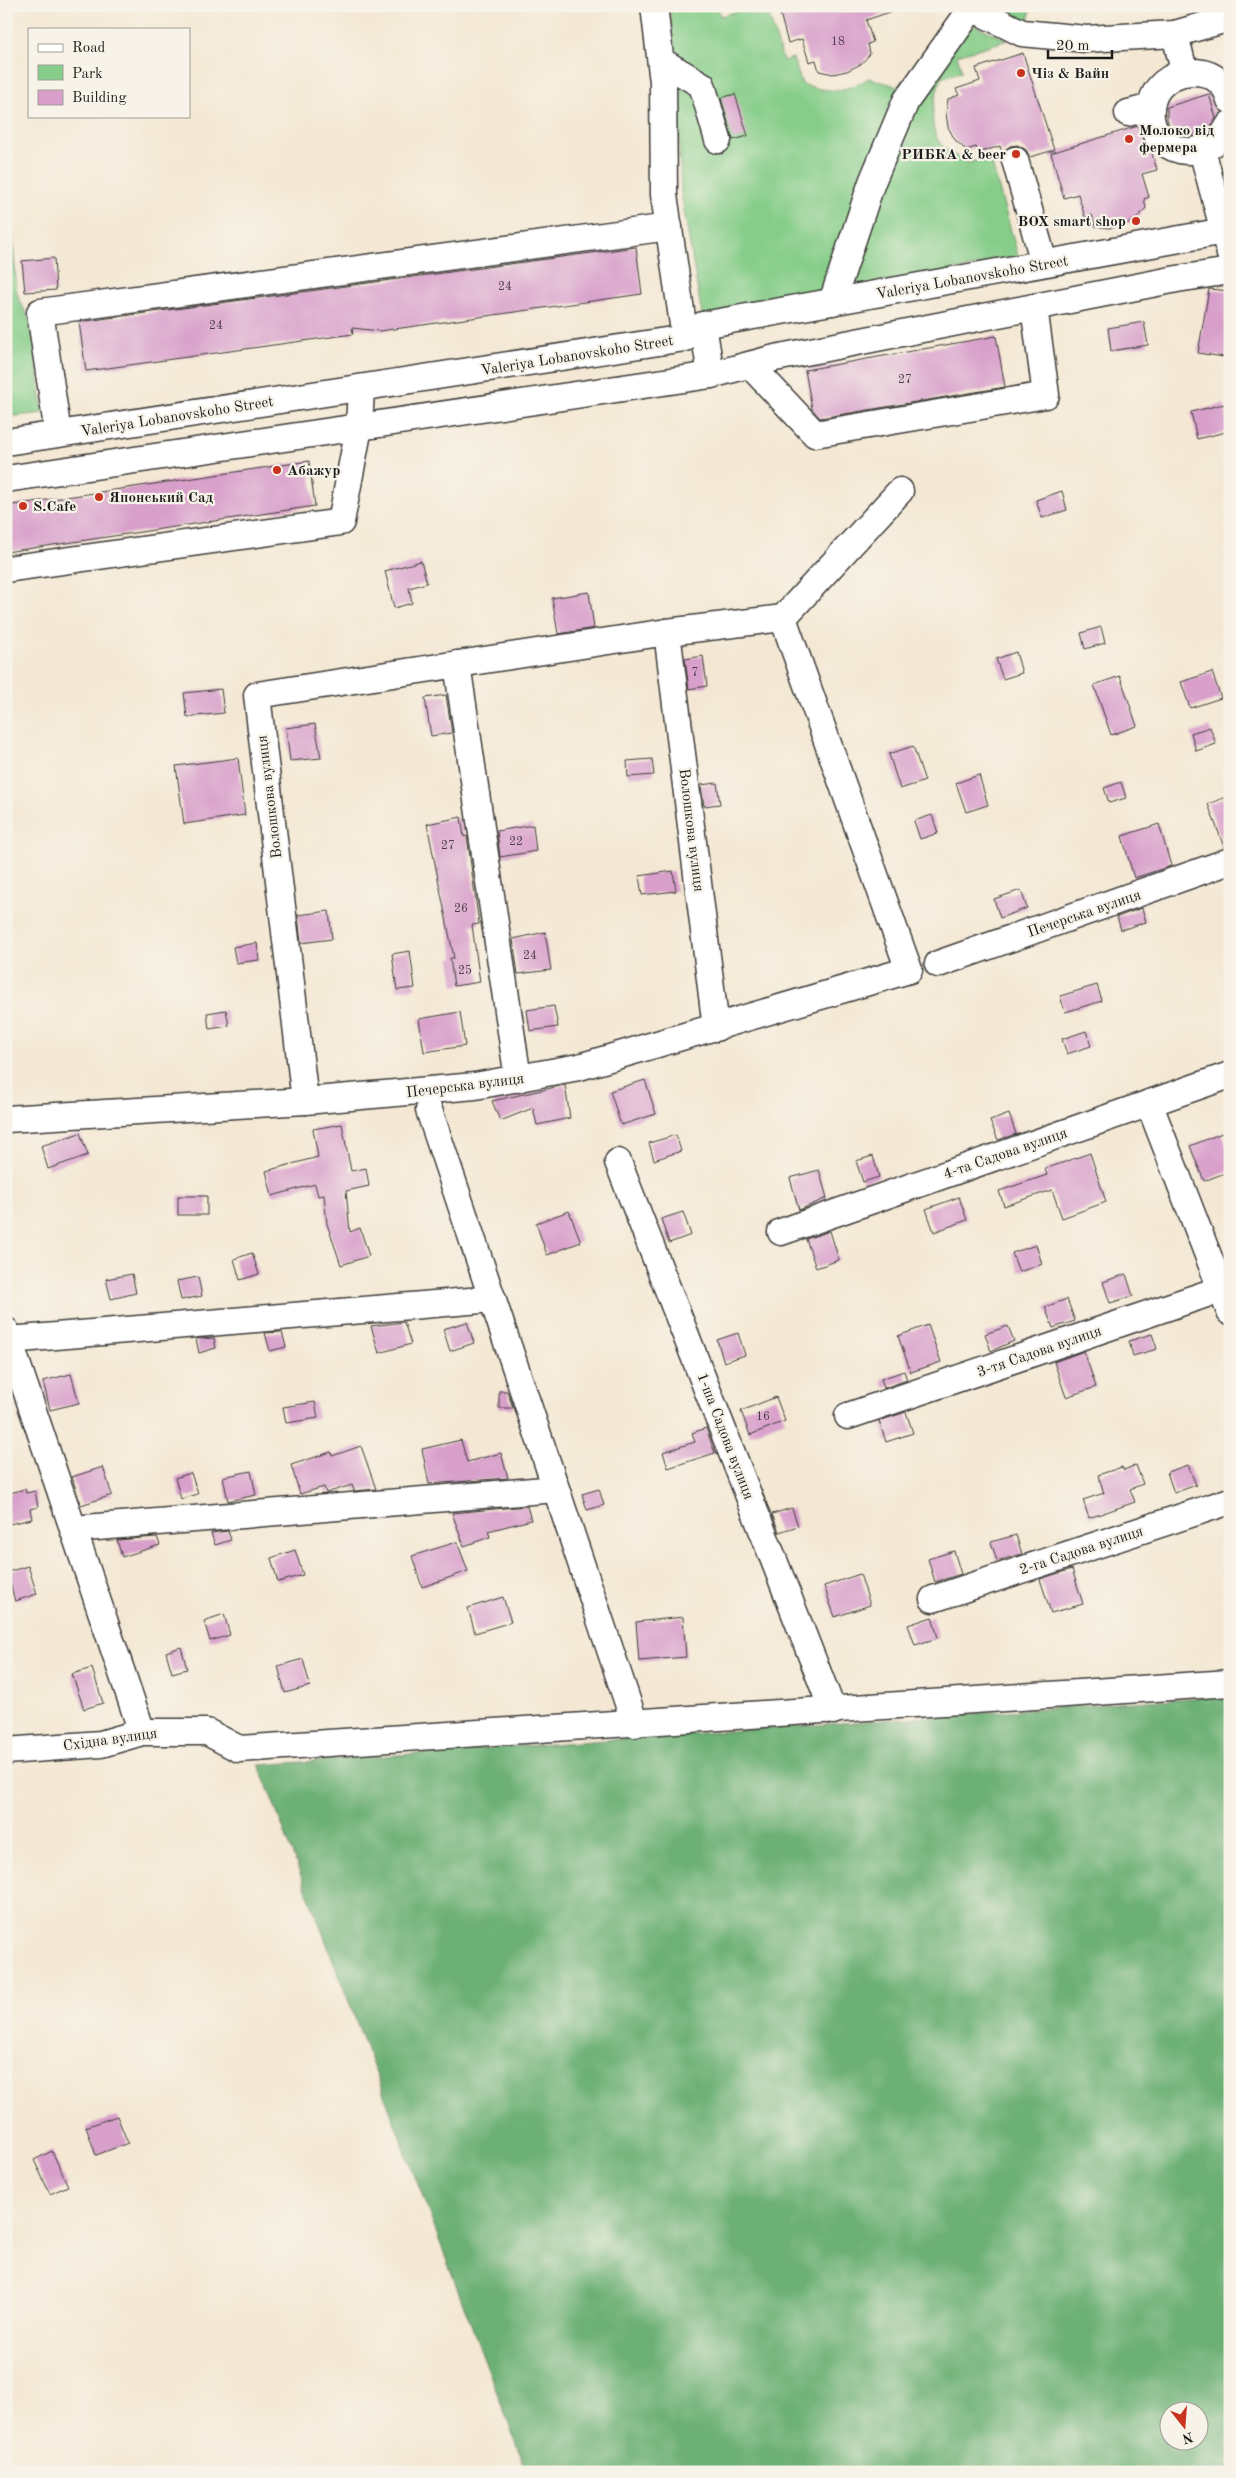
<svg xmlns="http://www.w3.org/2000/svg" width="1236" height="2478" font-family="'Old Standard TT',serif">
  <style>
    .green { fill: #86cd89; stroke: #517452 }
    .forest { fill: #6cb075; stroke: #446648; fill-rule: evenodd }
    .building { fill: #d89fcb }
    .lines { fill: none; stroke-linecap: round; stroke-linejoin: round }
    .minor-casing { stroke: #3c3b38; stroke-width: 29 }
    .minor { stroke: #fff; stroke-width: 26 }
    .poi-dot { fill: #c8321e; stroke: #f7f3e8; stroke-width: 2 }
    .labels { text-anchor: middle; stroke-width: 4.5; stroke-linejoin: round; paint-order: stroke }
    .number-label { font-size: 12px; fill: #4b3d48 }
    .poi-label { font-size: 15px; font-weight: bold; fill: #1c1c1c; stroke: #f7f3e8; text-anchor: start }
    .street-label { font-size: 15px; fill: #1c1c1c; stroke: #f7f3e8 }
  </style>
  <rect width="100%" height="100%" fill="#f7f3e8"/>
  <filter id="ink" filterUnits="userSpaceOnUse"><feTurbulence type="fractalNoise" baseFrequency=".02" numOctaves="2"/><feDisplacementMap in="SourceGraphic" scale="10" xChannelSelector="R" yChannelSelector="G"/><feConvolveMatrix kernelMatrix="1 2 1 2 8 2 1 2 1" color-interpolation-filters="sRGB"/></filter>
  <filter id="wash" filterUnits="userSpaceOnUse"><feTurbulence type="fractalNoise" baseFrequency=".0096" numOctaves="4" result="noise"/><feDisplacementMap in="SourceGraphic" scale="20" xChannelSelector="R" yChannelSelector="G"/><feGaussianBlur stdDeviation="1.12" result="paint"/><feColorMatrix in="noise" values="0 0 0 0 0 0 0 0 0 0 0 0 0 0 0 0 0 1.4 0 .05"/><feComposite in="paint" operator="in"/></filter>
  <g filter="url(#wash)">
    <rect width="100%" height="100%" fill="#f4e8d4"/>
    <!-- green -->
    <g class="green">
      <path d="M669,6H690L694,9L717,6L721,16L755,6H766L783,61L793,58L802,84C830,93 843,93 869,78L923,94L969,23L1008,40L957,55L962,71L941,78C934,100 925,129 944,148C951,154 960,158 968,163L990,157L1019,259L702,315L681,193L677,72Z"/>
      <polygon points="968,6 1031,6 1027,33"/>
      <polygon points="12,229 17,294 32,326 43,413 6,417 6,231"/>
    </g>
    <!-- forest -->
    <path class="forest" d="M1230,1695V2472H527L259,1765ZM1168,2410H1198V2440H1168Z"/>
    <g id="blocks">
      <!-- building -->
      <g class="building">
        <polygon points="778,6 898,6 899,9 866,20 873,42 868,44 870,54 861,64 847,71 833,74 819,71 816,60 809,62 802,39 788,43"/>
        <polygon points="1023,53 1054,150 1030,157 1026,150 1018,145 1010,146 1002,153 1000,146 978,153 976,147 966,150 955,140 948,127 946,113 948,99 959,95 956,89 980,81 976,68"/>
        <polygon points="735,94 748,136 733,140 721,98"/>
        <polygon points="1209,94 1216,118 1209,127 1192,136 1183,135 1170,127 1167,119 1167,107"/>
        <polygon points="1138,126 1145,142 1151,150 1157,170 1142,174 1149,197 1144,199 1146,208 1136,219 1123,226 1109,228 1095,226 1092,215 1085,217 1078,194 1064,198 1051,153"/>
        <polygon points="636,247 642,294 380,331 352,328 353,334 86,371 79,322"/>
        <polygon points="54,258 56,290 25,292 22,261"/>
        <polygon points="1209,289 1230,291 1230,358 1198,353"/>
        <polygon points="1144,322 1148,345 1111,351 1108,328"/>
        <polygon points="996,336 1005,387 820,418 812,409 805,370"/>
        <polygon points="1224,404 1230,431 1197,439 1191,412"/>
        <polygon points="309,461 315,506 6,552 6,506"/>
        <polygon points="1062,491 1067,510 1042,518 1036,500"/>
        <polygon points="421,561 427,583 409,588 412,603 394,608 385,571"/>
        <polygon points="589,592 594,628 558,634 552,598"/>
        <polygon points="1101,627 1105,643 1085,649 1081,633"/>
        <polygon points="1016,652 1022,673 1003,679 996,659"/>
        <polygon points="703,656 707,686 689,689 685,659"/>
        <polygon points="1212,672 1221,698 1190,708 1181,682"/>
        <polygon points="1120,676 1137,726 1111,735 1094,685"/>
        <polygon points="221,689 224,713 187,717 184,693"/>
        <polygon points="446,695 452,733 431,736 425,698"/>
        <polygon points="315,724 321,758 290,761 286,728"/>
        <polygon points="1210,727 1216,744 1196,751 1191,733"/>
        <polygon points="913,746 925,781 900,789 889,754"/>
        <polygon points="238,758 245,815 184,824 176,766"/>
        <polygon points="652,759 654,775 628,777 627,761"/>
        <polygon points="979,775 988,805 966,812 956,783"/>
        <polygon points="1121,782 1126,798 1109,803 1104,788"/>
        <polygon points="717,783 720,804 704,806 701,785"/>
        <polygon points="1226,797 1230,808 1230,846 1224,847 1208,804"/>
        <polygon points="932,815 938,833 920,839 914,821"/>
        <polygon points="461,817 464,837 467,836 479,924 472,925 480,982 454,986 450,958 454,958 427,824"/>
        <polygon points="1159,824 1171,866 1134,878 1122,836"/>
        <polygon points="533,825 536,851 500,857 497,831"/>
        <polygon points="673,871 676,891 642,895 639,876"/>
        <polygon points="1021,890 1027,908 1000,918 994,899"/>
        <polygon points="1142,908 1146,922 1121,930 1117,917"/>
        <polygon points="329,911 332,939 301,943 298,915"/>
        <polygon points="545,932 551,970 518,974 513,939"/>
        <polygon points="257,943 259,960 236,963 233,947"/>
        <polygon points="410,951 415,988 397,990 392,954"/>
        <polygon points="1097,985 1102,1001 1065,1012 1060,996"/>
        <polygon points="554,1006 558,1027 530,1031 527,1010"/>
        <polygon points="226,1010 229,1026 209,1029 207,1013"/>
        <polygon points="460,1012 465,1046 424,1052 419,1019"/>
        <polygon points="1086,1031 1091,1046 1067,1054 1062,1039"/>
        <polygon points="645,1080 656,1114 621,1125 610,1091"/>
        <polygon points="565,1085 570,1118 537,1125 533,1108 500,1121 492,1101"/>
        <polygon points="1009,1114 1016,1134 998,1140 990,1121"/>
        <polygon points="342,1124 351,1171 366,1168 369,1186 346,1191 350,1232 360,1228 369,1256 341,1265 327,1224 324,1195 318,1196 315,1184 272,1196 266,1171 318,1157 313,1129"/>
        <polygon points="80,1133 88,1155 48,1169 41,1146"/>
        <polygon points="1222,1133 1230,1155 1230,1171 1204,1181 1190,1146"/>
        <polygon points="676,1135 681,1151 654,1160 649,1143"/>
        <polygon points="1090,1153 1106,1202 1062,1218 1052,1190 1004,1206 999,1191 1047,1175 1045,1169"/>
        <polygon points="873,1156 879,1177 863,1182 856,1161"/>
        <polygon points="819,1170 827,1198 799,1210 790,1178"/>
        <rect x="178" y="1196" width="29" height="19"/>
        <polygon points="959,1197 967,1220 934,1232 926,1209"/>
        <polygon points="569,1211 581,1242 547,1255 536,1223"/>
        <polygon points="683,1212 691,1235 669,1243 661,1219"/>
        <polygon points="830,1231 839,1260 816,1268 806,1239"/>
        <polygon points="1036,1245 1042,1264 1019,1272 1012,1253"/>
        <polygon points="252,1253 259,1274 240,1280 234,1259"/>
        <polygon points="132,1274 136,1293 111,1299 106,1279"/>
        <polygon points="1126,1274 1133,1296 1110,1303 1103,1282"/>
        <polygon points="198,1277 202,1296 181,1300 177,1281"/>
        <polygon points="1067,1299 1075,1321 1053,1328 1045,1307"/>
        <polygon points="404,1322 411,1344 379,1353 371,1326"/>
        <polygon points="467,1322 474,1343 450,1351 443,1329"/>
        <polygon points="928,1325 941,1362 911,1372 898,1336"/>
        <polygon points="1008,1326 1014,1341 991,1351 985,1334"/>
        <polygon points="282,1332 286,1347 270,1351 265,1333"/>
        <polygon points="738,1333 745,1355 724,1362 717,1340"/>
        <polygon points="1152,1334 1157,1349 1133,1356 1129,1341"/>
        <polygon points="214,1338 216,1348 199,1353 196,1339"/>
        <polygon points="1084,1351 1096,1387 1066,1397 1054,1362"/>
        <polygon points="904,1371 907,1380 884,1388 881,1379"/>
        <polygon points="71,1374 79,1403 50,1410 43,1381"/>
        <polygon points="499,1391 507,1391 513,1408 499,1408"/>
        <polygon points="776,1397 785,1421 750,1435 741,1411"/>
        <polygon points="315,1402 318,1418 286,1423 283,1407"/>
        <polygon points="906,1412 913,1433 886,1442 879,1421"/>
        <polygon points="706,1428 715,1453 668,1468 663,1452 695,1442 692,1433"/>
        <polygon points="461,1440 467,1462 501,1453 508,1478 429,1484 422,1449"/>
        <polygon points="361,1446 376,1489 354,1491 352,1485 326,1493 324,1487 300,1494 291,1465 331,1452 332,1456"/>
        <polygon points="1136,1465 1143,1484 1130,1489 1135,1502 1089,1518 1083,1500 1104,1493 1098,1475 1122,1467 1124,1470"/>
        <polygon points="1188,1465 1196,1485 1174,1493 1167,1472"/>
        <polygon points="103,1467 112,1495 81,1505 72,1477"/>
        <polygon points="251,1471 256,1495 228,1501 223,1477"/>
        <polygon points="191,1473 198,1494 181,1499 175,1478"/>
        <polygon points="25,1489 26,1493 35,1491 38,1507 30,1509 32,1519 9,1524 6,1494"/>
        <polygon points="599,1489 604,1505 587,1510 582,1494"/>
        <polygon points="527,1506 531,1520 488,1531 490,1537 464,1546 452,1513"/>
        <polygon points="792,1508 798,1526 779,1532 772,1514"/>
        <polygon points="228,1531 231,1540 215,1545 211,1533"/>
        <polygon points="1016,1535 1022,1554 997,1561 991,1542"/>
        <polygon points="157,1537 160,1545 122,1557 117,1540"/>
        <polygon points="457,1542 468,1571 422,1587 412,1556"/>
        <polygon points="295,1550 303,1575 278,1582 271,1558"/>
        <polygon points="954,1551 961,1574 935,1582 928,1559"/>
        <polygon points="28,1566 37,1594 15,1601 7,1572"/>
        <polygon points="1072,1569 1083,1604 1051,1613 1040,1579"/>
        <polygon points="860,1574 870,1605 835,1617 824,1586"/>
        <polygon points="503,1597 511,1622 475,1633 468,1608"/>
        <polygon points="224,1614 230,1635 210,1641 204,1621"/>
        <polygon points="683,1617 686,1657 639,1661 636,1622"/>
        <polygon points="932,1617 938,1638 915,1645 908,1625"/>
        <polygon points="181,1647 187,1669 172,1673 166,1652"/>
        <polygon points="303,1659 310,1686 285,1693 278,1666"/>
        <polygon points="92,1668 103,1703 84,1709 72,1674"/>
        <polygon points="117,2116 128,2143 96,2155 86,2127"/>
        <polygon points="52,2151 68,2186 50,2194 34,2160"/>
      </g>
    </g>
  </g>
  <g filter="url(#ink)">
    <use href="#blocks" fill-opacity="0" stroke="#3c3b38" stroke-width="1"/>
    <g class="lines">
      <!-- minor casing -->
      <g class="minor-casing">
        <g id="minor">
          <polyline points="654,6 663,82 664,195 685,338"/>
          <polyline points="968,6 1022,33 1086,39 1175,34 1184,71"/>
          <polyline points="1175,34 1230,18"/>
          <polyline points="661,61 702,85 718,140"/>
          <path d="M1230,100C1220,58 1156,66 1151,107C1146,154 1207,169 1230,124"/>
          <polyline points="1128,113 1151,107"/>
          <polyline points="1202,150 1230,254"/>
          <polyline points="1015,160 1044,263"/>
          <polyline points="832,302 872,182 906,101 972,8"/>
          <polyline points="703,325 711,375"/>
          <polyline points="750,365 815,434 1046,395 1034,307"/>
          <polyline points="58,434 40,312 669,227"/>
          <polyline points="6,442 685,338 703,325 1230,230"/>
          <polyline points="6,479 711,375 775,358 1177,279 1230,271"/>
          <polyline points="6,569 341,522 359,427 361,388"/>
          <polyline points="667,632 716,1028"/>
          <polyline points="457,664 518,1079"/>
          <polyline points="938,964 1230,861"/>
          <polyline points="305,1101 257,695 667,632 783,618 900,491"/>
          <polyline points="1149,1103 1230,1312"/>
          <polyline points="429,1110 635,1724"/>
          <polyline points="6,1119 305,1101 475,1086 579,1067 909,970 783,618"/>
          <polyline points="618,1162 833,1711"/>
          <polyline points="781,1232 1230,1075"/>
          <polyline points="6,1331 142,1732"/>
          <polyline points="9,1340 493,1299"/>
          <polyline points="848,1416 1230,1286"/>
          <polyline points="73,1529 556,1489"/>
          <polyline points="933,1599 1230,1501"/>
          <polyline points="6,1751 101,1744 142,1732 207,1732 239,1749 1230,1683"/>
        </g>
      </g>
      <!-- minor -->
      <use href="#minor" class="minor"/>
    </g>
  </g>
  <!-- markers -->
  <g class="poi-dot">
    <circle cx="1021" cy="73" r="5"/>
    <circle cx="1129" cy="139" r="5"/>
    <circle cx="1016" cy="154" r="5"/>
    <circle cx="1136" cy="221" r="5"/>
    <circle cx="277" cy="470" r="5"/>
    <circle cx="99" cy="497" r="5"/>
    <circle cx="23" cy="506" r="5"/>
  </g>
  <g class="labels">
    <!-- number labels -->
    <g class="number-label">
      <text x="838" y="45">18</text>
      <text x="505" y="290">24</text>
      <text x="216" y="329">24</text>
      <text x="905" y="383">27</text>
      <text x="695" y="676">7</text>
      <text x="516" y="845">22</text>
      <text x="448" y="849">27</text>
      <text x="461" y="912">26</text>
      <text x="530" y="959">24</text>
      <text x="465" y="974">25</text>
      <text x="763" y="1420">16</text>
    </g>
    <!-- poi labels -->
    <g class="poi-label">
      <text x="1031" y="78">Чіз &amp; Вайн</text>
      <text x="1139" y="135">Молоко від<tspan x="1139" dy="17">фермера</tspan></text>
      <text x="1006" y="159" text-anchor="end">РИБКА &amp; beer</text>
      <text x="1126" y="226" text-anchor="end">BOX smart shop</text>
      <text x="287" y="475">Абажур</text>
      <text x="109" y="502">Японський Сад</text>
      <text x="33" y="511">S.Cafe</text>
    </g>
    <!-- street labels -->
    <g class="street-label">
      <text transform="translate(972 277) rotate(-10)" y="5">Valeriya Lobanovskoho Street</text>
      <text transform="translate(577 355) rotate(-9)" y="5">Valeriya Lobanovskoho Street</text>
      <text transform="translate(177 416) rotate(-9)" y="5">Valeriya Lobanovskoho Street</text>
      <text transform="translate(269 797) rotate(-97)" y="5">Волошкова вулиця</text>
      <text transform="translate(692 830) rotate(83)" y="5">Волошкова вулиця</text>
      <text transform="translate(1084 913) rotate(-19)" y="5">Печерська вулиця</text>
      <text transform="translate(465 1085) rotate(-7)" y="5">Печерська вулиця</text>
      <text transform="translate(1005 1153) rotate(-19)" y="5">4-та Садова вулиця</text>
      <text transform="translate(1039 1351) rotate(-19)" y="5">3-тя Садова вулиця</text>
      <text transform="translate(726 1436) rotate(69)" y="5">1-ша Садова вулиця</text>
      <text transform="translate(1081 1550) rotate(-18)" y="5">2-га Садова вулиця</text>
      <text transform="translate(110 1739) rotate(-8)" y="5">Східна вулиця</text>
    </g>
  </g>
  <!-- margin -->
  <rect width="1236" height="2478" fill="none" stroke="#f7f3e8" stroke-width="25"/>
  <!-- legend -->
  <rect x="28" y="28" width="162" height="90" fill="#f7f3e8" stroke="#9f9d96"/>
  <rect x="38" y="44" width="25" height="8" fill="#ffffff" stroke="#9f9d96"/>
  <text x="72" y="52" font-size="15" fill="#1c1c1c">Road</text>
  <rect x="38" y="65" width="25" height="15" fill="#86cd89" stroke="#9f9d96"/>
  <text x="72" y="78" font-size="15" fill="#1c1c1c">Park</text>
  <rect x="38" y="90" width="25" height="15" fill="#d89fcb" stroke="#9f9d96"/>
  <text x="72" y="102" font-size="15" fill="#1c1c1c">Building</text>
  <!-- north arrow -->
  <g transform="translate(1184 2426) rotate(163)"><circle r="24" fill="#f7f3e8" stroke="#9f9d96"/>
  <path d="M0-4L9 19L0 12L-9 19Z" fill="#c8321e"/>
  <text y="-8" font-size="14" font-weight="bold" text-anchor="middle" fill="#1c1c1c">N</text>
  </g>
  <!-- scale -->
  <path d="M1048 50v8h64v-8" fill="none" stroke="#1c1c1c" stroke-width="2.5"/>
  <text x="1056" y="50" font-size="15" fill="#1c1c1c" stroke="#f7f3e8" stroke-width="4" paint-order="stroke">20 m</text>
</svg>
